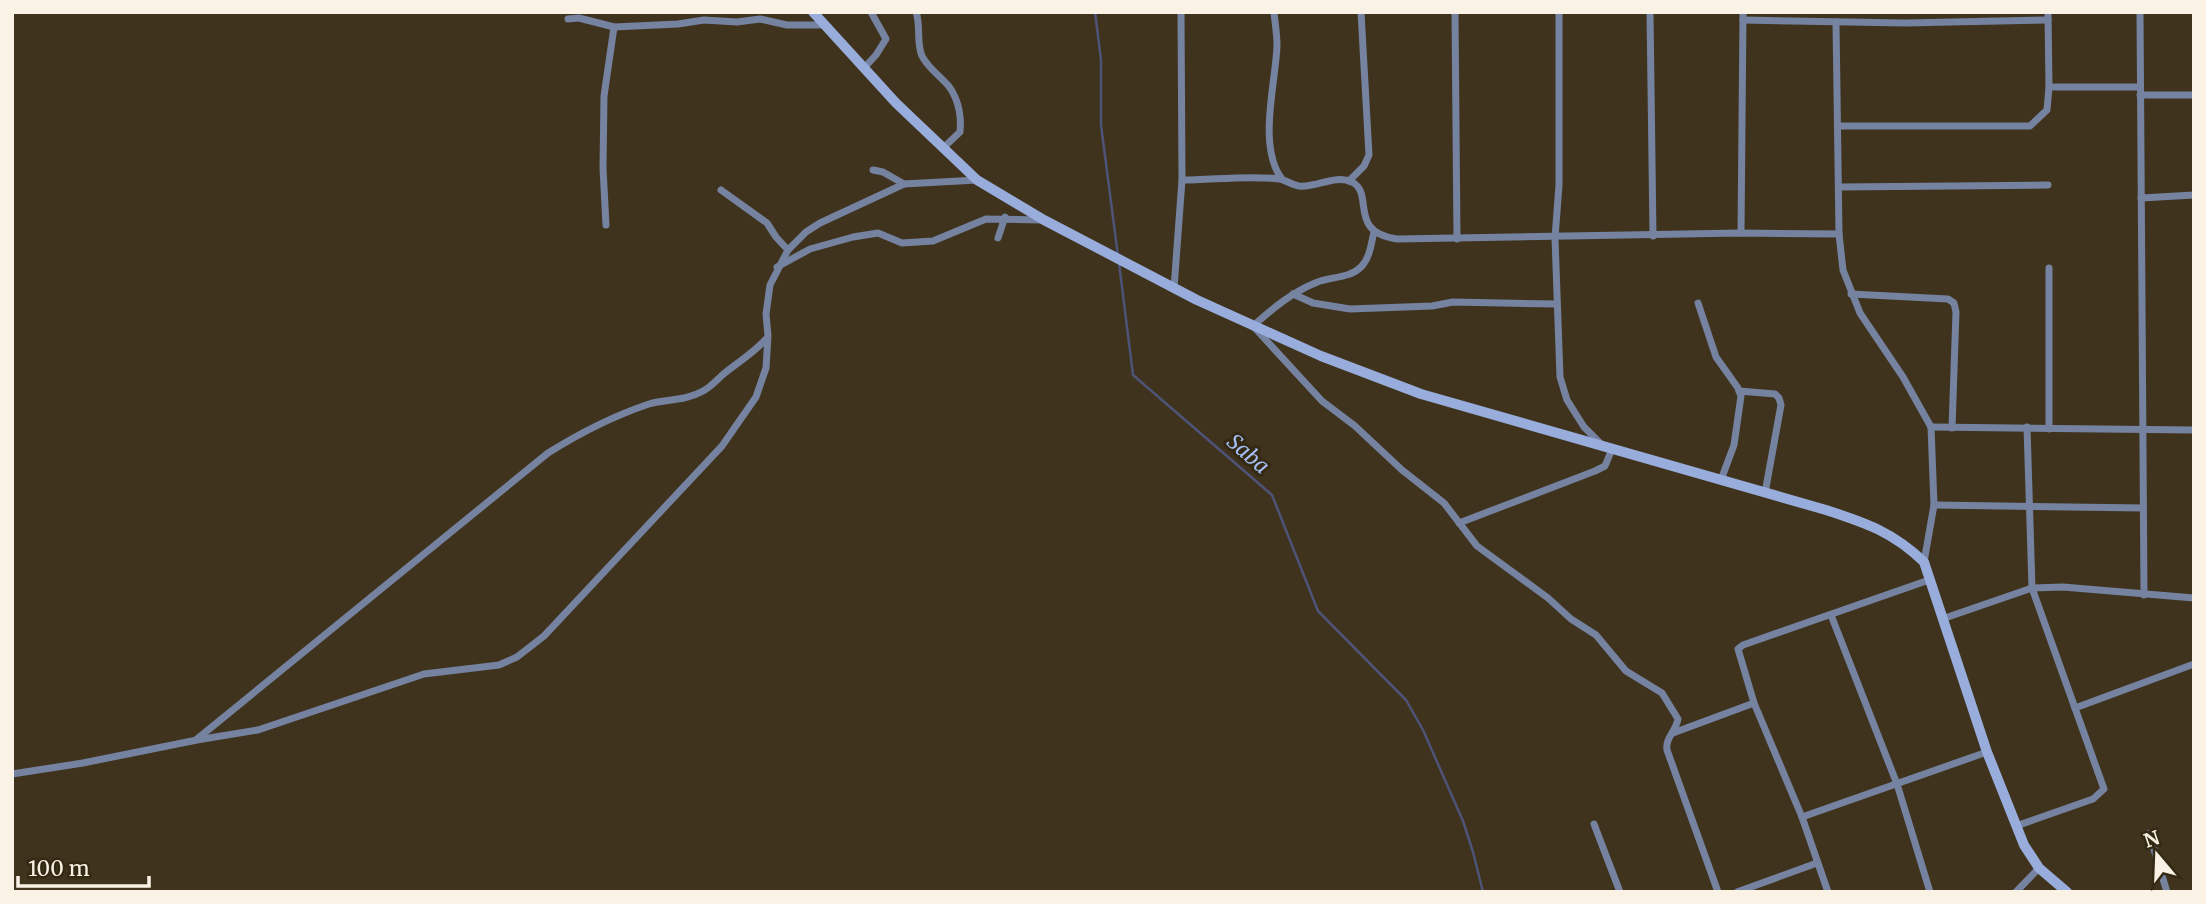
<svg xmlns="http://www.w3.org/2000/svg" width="2206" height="904" font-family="Merriweather,serif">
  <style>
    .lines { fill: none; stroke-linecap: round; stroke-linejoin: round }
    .stream { stroke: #4e5378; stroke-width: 2.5 }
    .street { stroke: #7582a0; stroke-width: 7 }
    .secondary { stroke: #98addc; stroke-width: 10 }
    .labels { text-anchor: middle; stroke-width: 6; stroke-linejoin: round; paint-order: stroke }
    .water-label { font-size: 21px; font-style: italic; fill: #a6bef5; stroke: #342913 }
  </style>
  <rect width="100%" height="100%" fill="#3f331d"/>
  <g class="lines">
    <!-- stream -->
    <g class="stream">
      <polyline points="1095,12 1101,60 1101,125 1118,256"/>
      <polyline points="1119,263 1133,375 1272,495 1318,611 1406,700 1423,730 1463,821 1473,852 1483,892"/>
    </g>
    <!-- street -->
    <g class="street">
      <path d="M916,12C921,26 916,42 922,56C927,66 936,73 944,81C957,93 962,114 960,132L943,148"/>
      <path d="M1274,12C1275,23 1277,34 1277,45C1276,83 1257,146 1282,179"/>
      <polyline points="1455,12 1457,239"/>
      <polyline points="1559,12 1559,185 1555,238 1560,377 1567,400 1584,427 1600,443"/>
      <polyline points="1650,12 1653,236"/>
      <polyline points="2140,12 2144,595"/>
      <polyline points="568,19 579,18 614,27 678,24 704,20 737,22 760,19 787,25 823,25"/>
      <polyline points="1743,20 1905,23 2048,20"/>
      <polyline points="1836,22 1839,234 1843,270 1860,313 1903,377 1931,427 1934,505 1924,562"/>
      <polyline points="864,68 876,55 886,39 871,12"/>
      <polyline points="2049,87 2140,87"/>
      <polyline points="2140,95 2194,95"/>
      <polyline points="1839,126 2030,126 2047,110 2049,87 2048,12"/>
      <polyline points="873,170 883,172 904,184"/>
      <path d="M1182,180C1212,180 1250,175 1279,179C1286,180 1292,185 1299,186C1316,188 1335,174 1352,182C1375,194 1347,232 1397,239L1741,233L1839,234"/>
      <polyline points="1349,181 1364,166 1369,155 1361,12"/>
      <polyline points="1840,187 2048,185"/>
      <polyline points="721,190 767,223 776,237 788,250"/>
      <polyline points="2141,198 2194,195"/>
      <polyline points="606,225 603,168 604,96 614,27"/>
      <path d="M1374,232C1371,244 1370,258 1361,267C1349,279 1330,276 1315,283C1291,293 1272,309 1253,326L1322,401L1355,426L1402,470L1444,503L1477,546L1548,598L1571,619L1596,635L1626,671L1662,693L1678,719C1676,731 1665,738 1667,750L1718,892"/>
      <polyline points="1741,233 1743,12"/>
      <polyline points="998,238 1005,217"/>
      <polyline points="777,267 810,249 853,237 878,233 902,243 933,241 986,219 1042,220"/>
      <polyline points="1174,288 1182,180 1181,12"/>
      <polyline points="1293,294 1313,303 1350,309 1432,306 1453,302 1556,304"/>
      <polyline points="1851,294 1948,299 1954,303 1956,312 1952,428"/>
      <polyline points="1698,303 1716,357 1738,388 1741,396 1734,445 1721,480"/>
      <polyline points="1739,391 1775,394 1779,398 1781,405 1765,493"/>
      <polyline points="1931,427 2194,430"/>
      <polyline points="2049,429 2049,268"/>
      <polyline points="1934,505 2143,508"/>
      <polyline points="1459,523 1595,471 1605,466 1612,449"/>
      <polyline points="1831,615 1897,784 1930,892"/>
      <polyline points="1942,619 2032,588 2063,587 2194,598"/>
      <polyline points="2075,708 2194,664"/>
      <polyline points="1673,733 1754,703"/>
      <path d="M197,739L548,453C580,433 613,416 649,404C666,399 685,401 701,392C711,388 718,378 726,372C741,360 755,352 767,338"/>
      <polyline points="12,774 83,763 197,740 258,730 424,674 499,665 517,657 544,636 722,446 756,397 766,368 768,336 766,314 770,285 788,250 806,232 820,223 904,184 977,180"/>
      <polyline points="1802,817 1987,752"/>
      <polyline points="1594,824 1620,892"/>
      <polyline points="2016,826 2093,799 2104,789 2032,588 2027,427"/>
      <polyline points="2149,833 2167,892"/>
      <polyline points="1737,892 1817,863"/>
      <polyline points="1828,892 1802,817 1754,703 1738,649 1743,645 1929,580"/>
      <polyline points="2016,892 2039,868"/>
    </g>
    <!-- secondary -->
    <path class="secondary" d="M813,12L896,103L977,180L1044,220L1197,300L1321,356L1421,394L1826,510C1866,523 1893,532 1924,562L1987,752L2024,845L2039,868L2067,892"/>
  </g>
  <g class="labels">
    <!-- water labels -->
    <g class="water-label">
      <text transform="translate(1248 454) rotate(41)" y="7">Saba</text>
    </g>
  </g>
  <!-- border -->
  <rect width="2206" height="904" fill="none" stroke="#faf3e5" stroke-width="28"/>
  <!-- north arrow -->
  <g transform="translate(2157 855) rotate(341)" stroke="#342913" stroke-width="5" paint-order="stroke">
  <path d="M0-5L12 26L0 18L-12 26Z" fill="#faf3e5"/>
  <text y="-10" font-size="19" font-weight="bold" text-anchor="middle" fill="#faf3e5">N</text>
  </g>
  <!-- scale -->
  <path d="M18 876v10h131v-10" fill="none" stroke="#faf3e5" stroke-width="3.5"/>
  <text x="28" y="876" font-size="21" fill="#faf3e5" stroke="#342913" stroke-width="5" paint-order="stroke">100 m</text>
</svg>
